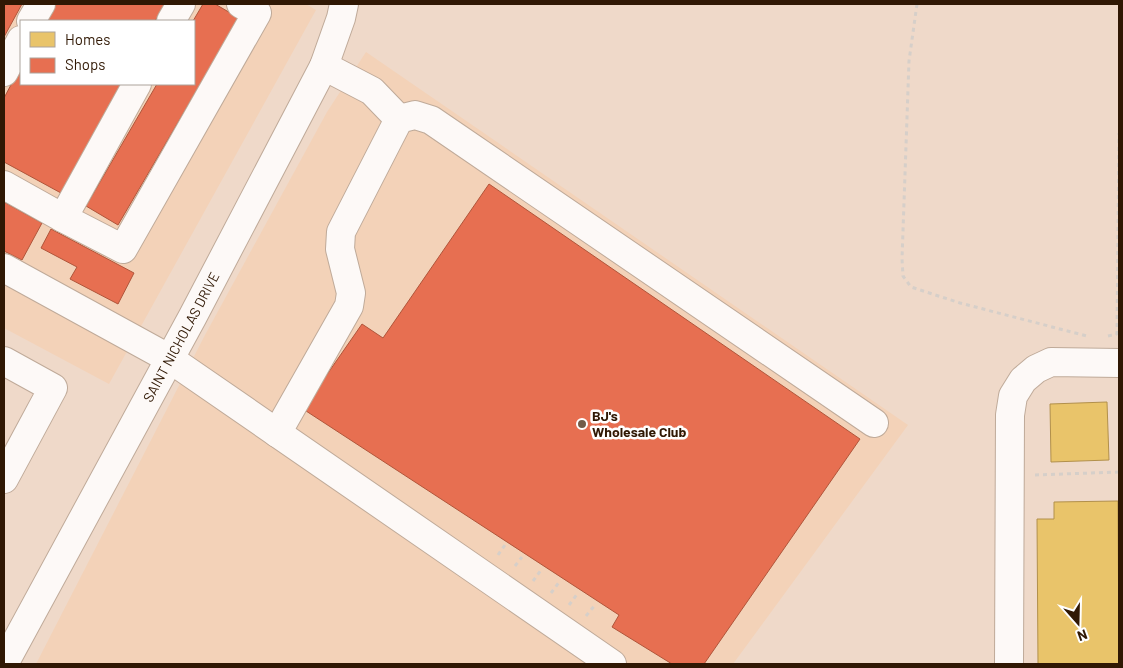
<svg xmlns="http://www.w3.org/2000/svg" width="1123" height="668" font-family="Barlow,sans-serif">
  <style>
    .built { fill: #f3d2b8; fill-rule: evenodd }
    .homes { fill: #e9c46a; stroke: #b2904b }
    .shops { fill: #e76f51; stroke: #b0553a }
    .lines { fill: none; stroke-linecap: round; stroke-linejoin: round }
    .minor-casing { stroke: #bfaa99; stroke-width: 30 }
    .path { stroke: #d6cfc9; stroke-width: 3; stroke-dasharray: 4 4; stroke-linecap: butt }
    .minor { stroke: #fdf9f7; stroke-width: 28 }
    .poi-dot { fill: #735c49; stroke: #fff; stroke-width: 2 }
    .labels { text-anchor: middle; stroke-width: 5; stroke-linejoin: round; paint-order: stroke }
    .street-label { font-size: 14px; fill: #301804; stroke: #fff }
    .poi-label { font-size: 14px; font-weight: bold; fill: #301804; stroke: #fff; text-anchor: start }
  </style>
  <rect width="100%" height="100%" fill="#efd9c9"/>
  <!-- built -->
  <g class="built">
    <path d="M4,4H306L316,10L109,384L4,328ZM21,21H194V84H21Z"/>
    <polygon points="366,52 908,425 733,664 36,664 205,335 327,112"/>
  </g>
  <!-- homes -->
  <g class="homes">
    <polygon points="1107,402 1109,460 1051,462 1050,404"/>
    <polygon points="1118,501 1119,664 1038,664 1037,519 1054,519 1054,502"/>
  </g>
  <!-- shops -->
  <g class="shops">
    <polygon points="4,4 22,4 4,37"/>
    <polygon points="56,4 165,4 155,21 46,21"/>
    <polygon points="203,4 215,4 239,18 118,225 86,206 157,84 194,84 194,21 193,21"/>
    <polygon points="21,66 21,84 121,84 61,193 4,162 4,98"/>
    <polygon points="489,184 860,439 704,664 672,664 612,627 619,615 303,409 362,324 383,338"/>
    <polygon points="4,202 42,223 22,260 4,251"/>
    <polygon points="51,229 134,273 118,304 70,279 77,267 41,248"/>
  </g>
  <g class="lines">
    <!-- minor casing -->
    <g class="minor-casing">
      <g id="minor">
        <polyline points="31,21 41,4"/>
        <polyline points="171,21 181,4"/>
        <polyline points="324,66 372,91 399,119"/>
        <polyline points="4,72 21,40"/>
        <polyline points="137,84 63,218 123,249 257,13 241,4"/>
        <polyline points="4,185 63,218"/>
        <polyline points="4,268 170,359 612,664"/>
        <polyline points="4,361 53,388 4,479"/>
        <polyline points="277,433 349,306 351,293 340,249 341,232 399,119 415,115 431,120 874,423"/>
        <path id="s1" d="M4,664L193,316L324,66L341,18L344,4"/>
        <polyline points="1009,664 1010,415 1013,396 1023,380 1036,369 1051,362 1119,363"/>
      </g>
    </g>
    <!-- path -->
    <g class="path">
      <polyline points="917,4 909,61 902,259 903,276 911,287 960,303 1087,336"/>
      <polyline points="1117,335 1119,133"/>
      <polyline points="1108,336 1117,334"/>
      <polyline points="1035,475 1119,472"/>
      <polyline points="498,555 505,545"/>
      <polyline points="515,566 522,557"/>
      <polyline points="533,581 541,570"/>
      <polyline points="551,593 560,581"/>
      <polyline points="569,605 578,593"/>
      <polyline points="586,616 595,605"/>
    </g>
    <!-- minor -->
    <use href="#minor" class="minor"/>
  </g>
  <!-- markers -->
  <circle class="poi-dot" cx="582" cy="424" r="5"/>
  <g class="labels">
    <!-- street labels -->
    <g class="street-label">
      <text dy="5" stroke="none"><textPath href="#s1" startOffset="372">SAINT NICHOLAS DRIVE</textPath></text>
    </g>
    <!-- poi labels -->
    <g class="poi-label">
      <text x="592" y="421">BJ's<tspan x="592" dy="16">Wholesale Club</tspan></text>
    </g>
  </g>
  <!-- border -->
  <rect width="1123" height="668" fill="none" stroke="#301804" stroke-width="10"/>
  <!-- legend -->
  <rect x="20" y="20" width="175" height="65" fill="#ffffff" stroke="#aca39b"/>
  <rect x="30" y="32" width="25" height="15" fill="#e9c46a" stroke="#aca39b"/>
  <text x="65" y="45" font-size="15" fill="#301804">Homes</text>
  <rect x="30" y="58" width="25" height="15" fill="#e76f51" stroke="#aca39b"/>
  <text x="65" y="70" font-size="15" fill="#301804">Shops</text>
  <!-- north arrow -->
  <g transform="translate(1078 623) rotate(160)" stroke="#ffffff" stroke-width="4" paint-order="stroke">
  <path d="M0-4L9 19L0 12L-9 19Z" fill="#301804"/>
  <text y="-8" font-size="14" font-weight="bold" text-anchor="middle" fill="#301804">N</text>
  </g>
</svg>
